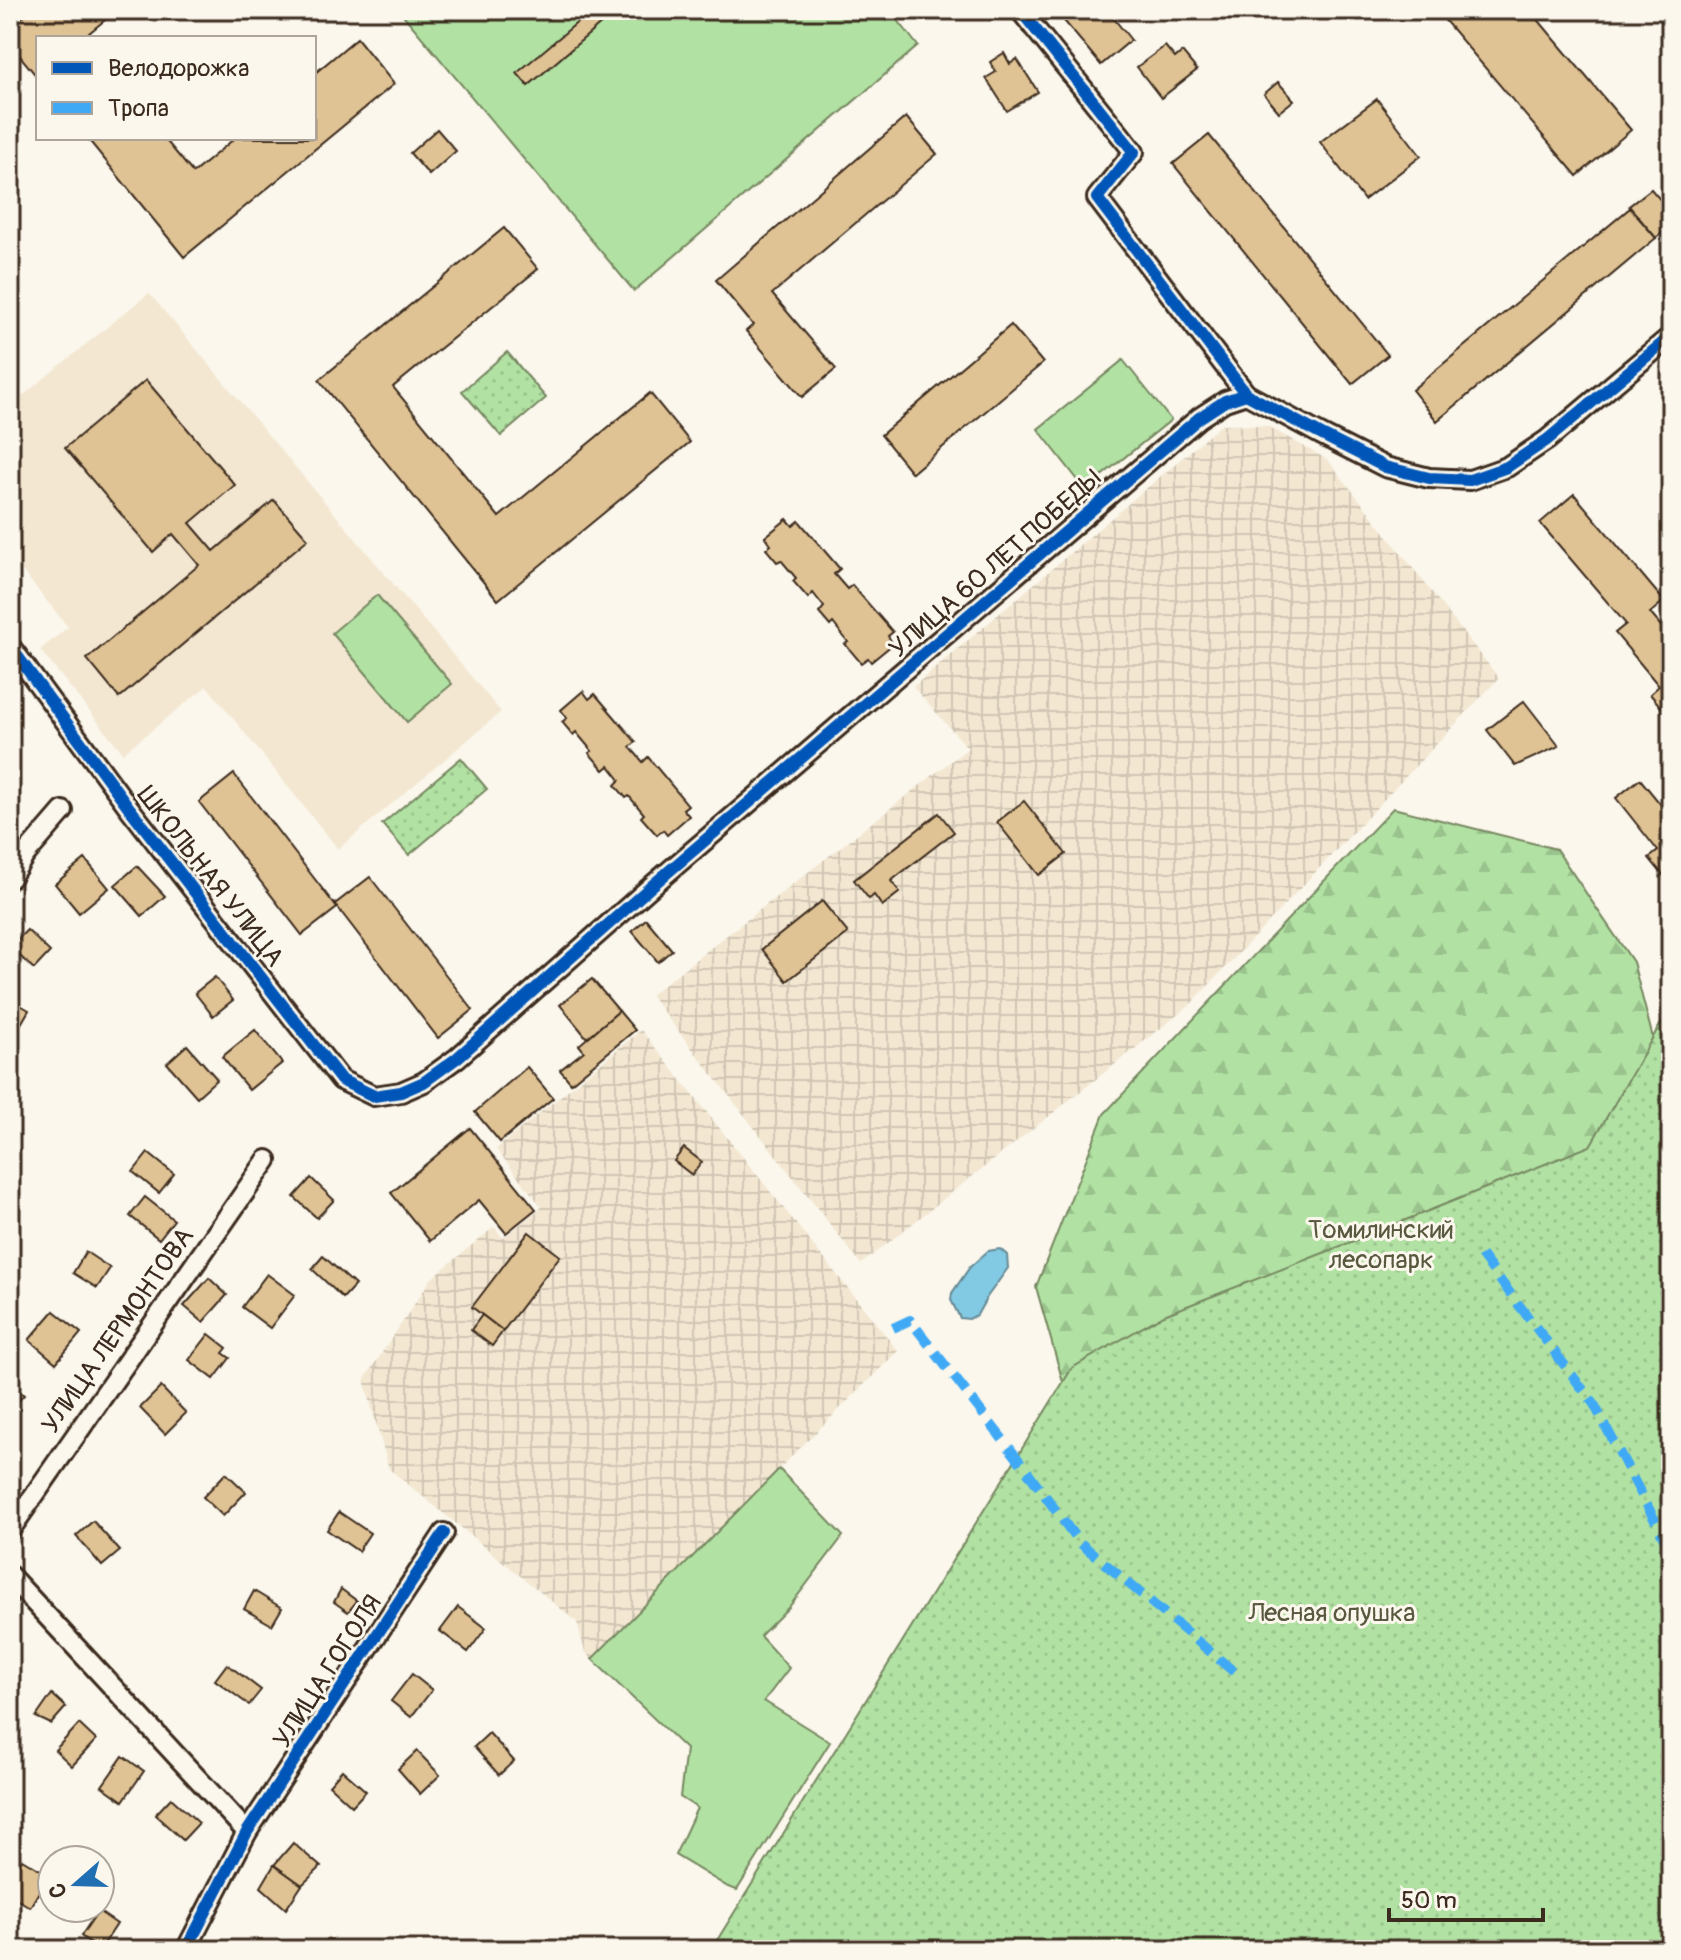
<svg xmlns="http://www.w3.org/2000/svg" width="1681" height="1960" font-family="Pangolin,sans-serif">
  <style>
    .built { fill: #f3e7d2 }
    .industrial { fill: url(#industrial-grid) }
    .green { fill: #b1e2a3; stroke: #768660; stroke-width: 2 }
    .forest { fill: url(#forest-firs); stroke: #768660; stroke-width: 2 }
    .park { fill: url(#park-dots); stroke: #768660; stroke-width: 2 }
    .water { fill: #82c9e3; stroke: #668994; stroke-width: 2 }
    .building { fill: #e0c394; stroke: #3b2a1e; stroke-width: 2 }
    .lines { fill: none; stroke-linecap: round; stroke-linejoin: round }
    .minor-casing { stroke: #3b2a1e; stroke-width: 24 }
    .minor { stroke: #fbf7ec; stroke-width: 18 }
    .quiet { stroke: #3fa9f5; stroke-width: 10; stroke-dasharray: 20 10; stroke-linecap: butt }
    .cycleway-casing { stroke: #fbf7ec; stroke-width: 17 }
    .cycleway { stroke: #0057b8; stroke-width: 12 }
    .labels { text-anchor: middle; stroke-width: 6; stroke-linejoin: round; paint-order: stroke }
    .street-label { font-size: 26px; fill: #3b2a1e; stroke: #fbf7ec }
    .park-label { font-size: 26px; fill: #58583f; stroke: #fbf7ec }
  </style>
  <defs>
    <pattern id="industrial-grid" width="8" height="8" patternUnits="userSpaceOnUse" patternTransform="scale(2)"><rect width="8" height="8" fill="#f3e7d2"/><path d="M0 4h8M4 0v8" fill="none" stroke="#d1c6b4"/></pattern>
    <pattern id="forest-firs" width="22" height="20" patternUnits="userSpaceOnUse" patternTransform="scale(2)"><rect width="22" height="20" fill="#b1e2a3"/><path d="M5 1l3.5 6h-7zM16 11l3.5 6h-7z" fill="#99c28c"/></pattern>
    <pattern id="park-dots" width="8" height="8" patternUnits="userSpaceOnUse" patternTransform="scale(2)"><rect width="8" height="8" fill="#b1e2a3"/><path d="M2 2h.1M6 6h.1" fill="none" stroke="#99c28c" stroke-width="1.8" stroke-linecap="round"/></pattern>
  </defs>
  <rect width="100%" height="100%" fill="#fbf7ec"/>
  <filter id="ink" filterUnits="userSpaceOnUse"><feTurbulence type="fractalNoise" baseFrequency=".0125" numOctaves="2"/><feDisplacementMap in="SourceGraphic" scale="16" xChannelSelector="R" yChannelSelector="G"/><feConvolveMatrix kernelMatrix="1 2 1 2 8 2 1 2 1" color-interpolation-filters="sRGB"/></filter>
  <g filter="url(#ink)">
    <!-- built -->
    <polygon class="built" points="149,293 501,712 338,849 207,686 123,753 40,650 68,627 10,556 10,406"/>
    <!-- industrial -->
    <g class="industrial">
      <polygon points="1222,424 1267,426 1328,460 1499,678 1189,1006 861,1264 650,995 968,748 913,687"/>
      <polygon points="641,1030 898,1351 779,1469 592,1659 585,1652 577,1622 389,1469 364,1380 431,1279 494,1227 503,1238 542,1207 496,1149"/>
    </g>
    <!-- green -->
    <g class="green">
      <polygon points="399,10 890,10 918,46 634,291"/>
      <polygon points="1123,360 1171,420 1085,489 1038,429"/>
      <polygon points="377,595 452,684 407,722 332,633"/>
      <polygon points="779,1469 843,1536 789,1607 760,1636 789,1668 764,1701 830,1742 737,1890 728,1887 675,1855 697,1808 680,1797 686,1749 592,1659"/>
    </g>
    <!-- forest -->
    <polygon class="forest" points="1393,808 1556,849 1633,962 1670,1103 1671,1950 1147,1416 1063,1382 1036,1287 1104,1114"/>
    <!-- park -->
    <g class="park">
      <polygon points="507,352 546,398 501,436 462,391"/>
      <polygon points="461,758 487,789 409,855 382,824"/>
      <polygon points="1671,1016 1671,1950 711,1950 1072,1368 1164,1315 1326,1252 1590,1146 1660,1025"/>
    </g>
    <!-- water -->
    <polygon class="water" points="1000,1249 1007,1255 1008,1268 987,1297 977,1315 969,1319 960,1318 951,1300 952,1293 970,1267 988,1251"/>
    <!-- building -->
    <g class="building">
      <polygon points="31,10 117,10 83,38 38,38 38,78 10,44 10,27"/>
      <polygon points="592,10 617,10 528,86 517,73"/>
      <polygon points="1055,10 1107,10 1131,40 1101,65"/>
      <polygon points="1436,10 1530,10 1631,130 1577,176"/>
      <polygon points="357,38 394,84 184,257 87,138 164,138 193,173 235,138 314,138 314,74"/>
      <polygon points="1165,46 1175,58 1182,52 1197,70 1161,98 1137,67"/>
      <polygon points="1004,53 1010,64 1017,59 1038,92 1007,111 986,78 996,72 990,62"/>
      <polygon points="1278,82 1294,100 1279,112 1264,94"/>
      <polygon points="1377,99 1421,156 1364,200 1320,142"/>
      <polygon points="906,117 937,154 772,294 836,369 802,397 746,331 753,325 716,280"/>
      <polygon points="437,129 456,151 429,175 410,153"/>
      <polygon points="1209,135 1388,355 1352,384 1173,164"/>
      <polygon points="1651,189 1662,202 1666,199 1671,205 1671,225 1656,238 1629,206"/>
      <polygon points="1630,208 1656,238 1437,421 1412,390"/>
      <polygon points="504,228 538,269 393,387 499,517 650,393 690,442 498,600 319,380"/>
      <polygon points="1011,325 1043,363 912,473 881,435"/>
      <polygon points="146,380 235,485 190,523 214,551 274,500 308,539 119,698 87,659 199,565 173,534 153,552 65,448"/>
      <polygon points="1574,494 1664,601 1650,613 1671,638 1671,719 1650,694 1659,686 1615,633 1626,624 1540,523"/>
      <polygon points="787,519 793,526 799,521 840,569 834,574 847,589 852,585 893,632 888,636 893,644 871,662 868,658 861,663 845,644 848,642 833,623 830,626 819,613 824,607 813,593 808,598 793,581 796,578 781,560 777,562 766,549 771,545 765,537"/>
      <polygon points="583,691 589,699 595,694 636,742 630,747 643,762 648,757 688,805 683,809 689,816 667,835 663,830 657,835 641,817 644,814 629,796 626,798 615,785 620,780 609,766 604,770 589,753 592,751 576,732 573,735 562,722 567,718 561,710"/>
      <polygon points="1524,701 1559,746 1515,766 1487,730"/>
      <polygon points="234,774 337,908 302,935 199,802"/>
      <polygon points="1640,779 1671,817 1671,885 1649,858 1658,851 1616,798"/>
      <polygon points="1024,801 1066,854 1039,875 997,822"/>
      <polygon points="939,813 954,832 891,881 900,892 882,906 874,895 869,899 854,880"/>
      <polygon points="85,859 109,888 79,913 55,884"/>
      <polygon points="137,866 165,896 142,916 115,885"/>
      <polygon points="370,877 473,1010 438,1038 335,904"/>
      <polygon points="822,901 848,933 787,981 762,949"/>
      <polygon points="646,919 672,950 658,962 632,931"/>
      <polygon points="27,930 50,952 34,969 10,947"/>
      <polygon points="215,977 233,1000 213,1016 195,993"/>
      <polygon points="592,979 619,1011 587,1038 560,1005"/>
      <polygon points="10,999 29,1010 18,1029 10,1024"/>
      <polygon points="619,1011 635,1030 571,1083 560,1070 584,1051 579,1045"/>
      <polygon points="255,1030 282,1063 249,1090 222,1057"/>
      <polygon points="187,1045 217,1079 197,1097 167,1063"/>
      <polygon points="527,1067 553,1098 500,1142 475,1112"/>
      <polygon points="470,1128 536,1209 506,1233 479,1200 430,1241 391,1193"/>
      <polygon points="684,1148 702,1162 692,1175 674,1161"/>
      <polygon points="148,1153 174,1174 159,1193 133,1172"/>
      <polygon points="311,1178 334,1200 317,1218 294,1197"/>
      <polygon points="145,1197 174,1220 159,1239 130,1216"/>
      <polygon points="529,1232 560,1256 503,1331 472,1307"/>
      <polygon points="86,1252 110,1268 97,1288 73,1273"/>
      <polygon points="323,1256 355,1285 343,1298 312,1269"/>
      <polygon points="267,1274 295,1295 270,1328 242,1307"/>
      <polygon points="209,1278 227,1295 203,1322 184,1306"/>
      <polygon points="54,1311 81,1333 56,1363 29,1340"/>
      <polygon points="482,1315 503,1331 492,1346 471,1330"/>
      <polygon points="209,1334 227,1348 223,1353 230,1358 214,1379 189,1360"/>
      <polygon points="10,1382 24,1395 10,1409"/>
      <polygon points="161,1387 186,1413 165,1434 140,1408"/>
      <polygon points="226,1473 246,1492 223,1516 203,1497"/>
      <polygon points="339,1512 370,1533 358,1551 327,1530"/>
      <polygon points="93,1521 120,1551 102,1566 76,1536"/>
      <polygon points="341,1589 357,1601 348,1612 334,1602"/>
      <polygon points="254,1591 282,1608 272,1625 244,1609"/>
      <polygon points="458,1607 486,1628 468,1652 440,1631"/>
      <polygon points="227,1664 261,1690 249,1705 215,1680"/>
      <polygon points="412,1674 432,1690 411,1717 391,1701"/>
      <polygon points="52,1694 66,1707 51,1724 36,1717"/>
      <polygon points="79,1724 96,1740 72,1766 55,1750"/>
      <polygon points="489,1733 514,1761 499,1775 474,1747"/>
      <polygon points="417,1751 440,1775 420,1794 398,1769"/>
      <polygon points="123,1756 144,1771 123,1801 102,1786"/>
      <polygon points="342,1770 366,1791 352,1806 329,1785"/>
      <polygon points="171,1798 199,1823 183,1840 155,1815"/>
      <polygon points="293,1843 321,1867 302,1885 274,1865"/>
      <polygon points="22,1859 49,1875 30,1907 10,1895 10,1880"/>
      <polygon points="274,1865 302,1885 286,1909 261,1887"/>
      <polygon points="98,1911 117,1924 100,1950 81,1936"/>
    </g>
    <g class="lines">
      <!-- minor casing -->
      <g class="minor-casing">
        <g id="minor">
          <polyline points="1020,10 1134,152 1097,198 1246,394"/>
          <polyline points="10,646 130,809 341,1080 374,1096 401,1092 424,1082 457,1058 654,884 1199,418 1225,401 1246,394 1320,434 1385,467 1429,478 1470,480 1507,467 1547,440 1671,336"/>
          <polyline points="10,878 25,855 63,811"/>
          <polyline points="10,1530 267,1160"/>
          <polyline points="10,1576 247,1832"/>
          <polyline points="186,1950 247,1832 444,1533"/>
        </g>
      </g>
      <!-- minor -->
      <use href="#minor" class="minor"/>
      <!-- quiet -->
      <g class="quiet">
        <polyline points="1481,1255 1594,1404 1671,1551"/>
        <polyline points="893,1328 910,1320 1025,1468 1078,1541 1239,1676"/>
      </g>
      <!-- cycleway casing -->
      <g class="cycleway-casing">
        <g id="cycleway">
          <polyline points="1020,10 1134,152 1097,198 1246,394"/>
          <polyline points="10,646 130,809 341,1080 374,1096 401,1092 424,1082 457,1058 654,884 1199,418 1225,401 1246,394 1320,434 1385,467 1429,478 1470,480 1507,467 1547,440 1671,336"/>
          <polyline points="186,1950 247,1832 444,1533"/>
        </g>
      </g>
      <!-- cycleway -->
      <use href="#cycleway" class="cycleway"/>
    </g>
  </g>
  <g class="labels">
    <!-- street labels -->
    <g class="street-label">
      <text transform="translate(995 563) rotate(-41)" y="9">УЛИЦА 60 ЛЕТ ПОБЕДЫ</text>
      <text transform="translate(211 876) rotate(52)" y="9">ШКОЛЬНАЯ УЛИЦА</text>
      <text transform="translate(117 1330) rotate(-55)" y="9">УЛИЦА ЛЕРМОНТОВА</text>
      <text transform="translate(327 1671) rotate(-57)" y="9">УЛИЦА ГОГОЛЯ</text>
    </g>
    <!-- park labels -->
    <g class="park-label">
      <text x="1381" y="1238">Томилинский<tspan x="1381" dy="30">лесопарк</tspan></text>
      <text x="1332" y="1621">Лесная опушка</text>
    </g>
  </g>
  <!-- margin -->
  <rect width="1681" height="1960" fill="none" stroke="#fbf7ec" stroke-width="40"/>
  <rect x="20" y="20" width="1641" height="1920" fill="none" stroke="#3b2a1e" stroke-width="3" filter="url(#ink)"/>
  <!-- legend -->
  <rect x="36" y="36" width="280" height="104" fill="#fbf7ec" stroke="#aea59a" stroke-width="2"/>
  <rect x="52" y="62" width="40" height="12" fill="#0057b8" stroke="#aea59a" stroke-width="2"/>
  <text x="108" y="76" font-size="24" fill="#3b2a1e">Велодорожка</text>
  <rect x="52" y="102" width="40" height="12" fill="#3fa9f5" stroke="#aea59a" stroke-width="2"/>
  <text x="108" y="116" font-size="24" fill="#3b2a1e">Тропа</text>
  <!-- north arrow -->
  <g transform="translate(76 1884) rotate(250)"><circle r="38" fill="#fbf7ec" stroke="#aea59a" stroke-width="2"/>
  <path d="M0-6L14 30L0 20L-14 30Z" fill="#1f6fb2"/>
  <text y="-12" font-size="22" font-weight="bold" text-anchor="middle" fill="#3b2a1e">С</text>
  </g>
  <!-- scale -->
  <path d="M1389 1908v12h154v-12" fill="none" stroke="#3b2a1e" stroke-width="4"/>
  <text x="1401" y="1908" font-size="24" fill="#3b2a1e" stroke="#fbf7ec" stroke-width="6" paint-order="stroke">50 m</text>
</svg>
